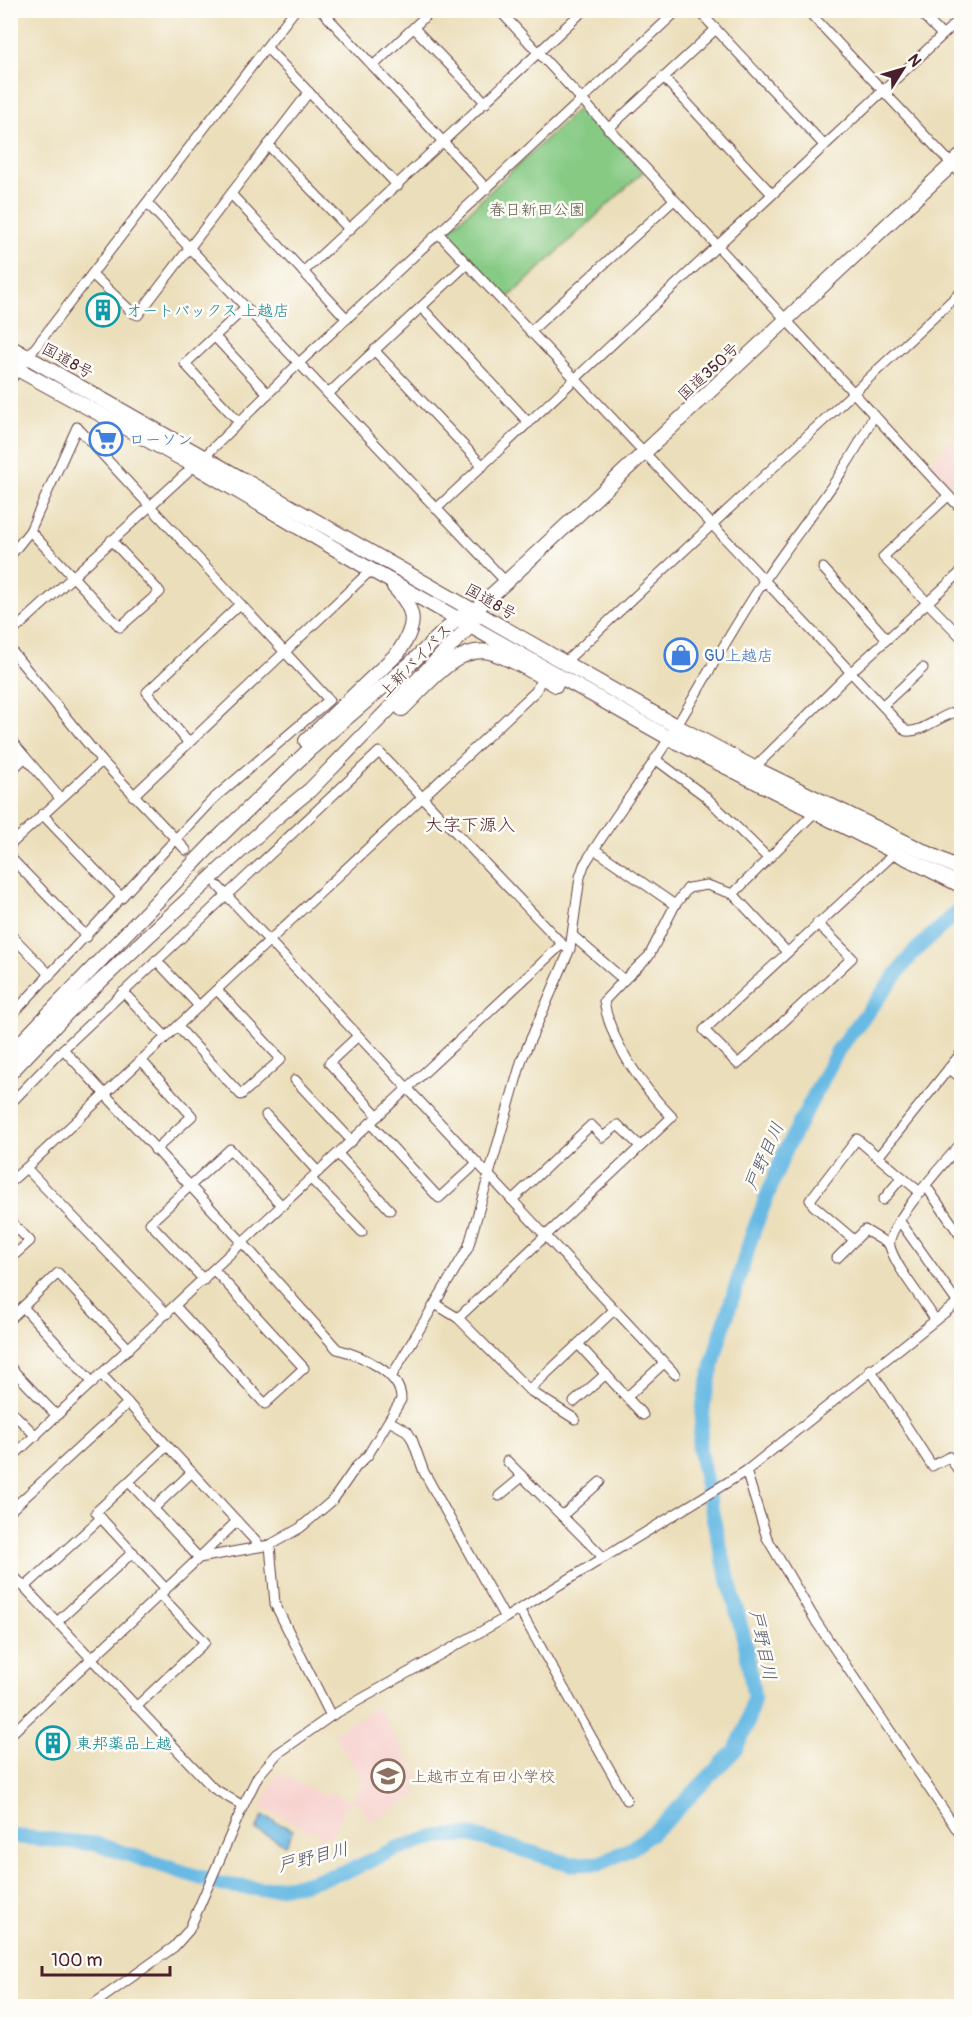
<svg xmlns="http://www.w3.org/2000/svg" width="972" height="2017" font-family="Pangolin,'Klee One',sans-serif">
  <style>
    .built { fill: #f7d0cd }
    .green { fill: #86ca84; stroke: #687458; stroke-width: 1.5 }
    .water { fill: #68bae4; stroke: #596c88; stroke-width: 1.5 }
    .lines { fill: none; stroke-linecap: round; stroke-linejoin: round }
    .river { stroke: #68bae4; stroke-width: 15 }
    .minor-tunnel { stroke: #cbb89d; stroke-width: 9; stroke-dasharray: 9 4.5; stroke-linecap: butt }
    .minor-casing { stroke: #623c40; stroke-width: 11 }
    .major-casing { stroke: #623c40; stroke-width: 13 }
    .highway-casing { stroke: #623c40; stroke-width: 16 }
    .minor { stroke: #fff; stroke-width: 9 }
    .major { stroke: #fff; stroke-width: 10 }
    .highway { stroke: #fff; stroke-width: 14 }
    .labels { text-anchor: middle; stroke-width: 5; stroke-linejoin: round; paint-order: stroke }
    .park-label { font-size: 16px; fill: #5f5b4a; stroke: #fdfcf7 }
    .culture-label { font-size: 16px; fill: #0d838f; stroke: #fdfcf7; text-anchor: start }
    .street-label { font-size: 16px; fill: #4a1f2b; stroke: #fdfcf7 }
    .shop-label { font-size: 16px; fill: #366cbe; stroke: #fdfcf7; text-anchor: start }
    .education-label { font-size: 16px; fill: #785e54; stroke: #fdfcf7; text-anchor: start }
    .neighbourhood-label { font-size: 18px; fill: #4a1f2b; stroke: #fdfcf7 }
    .water-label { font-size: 18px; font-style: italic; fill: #54556c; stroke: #fdfcf7 }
  </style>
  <rect width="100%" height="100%" fill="#fdfcf7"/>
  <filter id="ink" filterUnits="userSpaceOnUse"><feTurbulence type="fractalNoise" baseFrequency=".0167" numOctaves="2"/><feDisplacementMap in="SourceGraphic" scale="12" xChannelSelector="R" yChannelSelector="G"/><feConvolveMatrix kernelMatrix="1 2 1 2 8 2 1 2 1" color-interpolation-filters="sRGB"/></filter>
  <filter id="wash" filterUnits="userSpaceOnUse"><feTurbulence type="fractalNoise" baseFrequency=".008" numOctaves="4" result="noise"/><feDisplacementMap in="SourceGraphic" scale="24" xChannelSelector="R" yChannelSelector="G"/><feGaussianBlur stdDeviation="1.35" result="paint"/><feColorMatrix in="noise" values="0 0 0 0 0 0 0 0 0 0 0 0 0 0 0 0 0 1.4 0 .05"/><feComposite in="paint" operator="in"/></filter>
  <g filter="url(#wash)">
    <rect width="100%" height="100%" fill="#ebdeba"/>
    <!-- built -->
    <g class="built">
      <polygon points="961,433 961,495 930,462"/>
      <polygon points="378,1707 419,1779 412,1784 418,1794 370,1822 358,1801 343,1808 330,1838 325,1836 322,1840 319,1838 321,1834 311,1829 310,1831 261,1808 278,1773 326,1796 329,1792 347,1801 356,1797 353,1793 365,1786 334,1733"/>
    </g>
    <!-- green -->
    <polygon class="green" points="582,105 643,172 508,298 446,233"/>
    <!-- water -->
    <polygon class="water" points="263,1816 293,1830 286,1845 256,1830"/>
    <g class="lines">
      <!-- river -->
      <polyline class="river" points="10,1836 96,1844 223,1885 260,1889 302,1884 351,1870 395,1849 436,1837 471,1835 571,1864 601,1863 634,1847 666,1821 735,1750 746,1728 754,1697 746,1647 716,1531 699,1449 704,1401 717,1347 753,1232 785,1151 838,1050 913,953 962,907"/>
    </g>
  </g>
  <g filter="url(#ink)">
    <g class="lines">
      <!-- minor-tunnel -->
      <polyline class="minor-tunnel" points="186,850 214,882"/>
      <!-- minor casing -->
      <g class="minor-casing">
        <g id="minor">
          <polyline points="321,10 487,189"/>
          <polyline points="499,10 962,510"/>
          <polyline points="698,10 824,145"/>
          <polyline points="807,10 962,175"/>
          <polyline points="918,10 942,35"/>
          <polyline points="414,28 486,103"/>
          <polyline points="267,48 398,186"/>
          <polyline points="373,66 432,10"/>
          <polyline points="663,77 771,193"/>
          <polyline points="608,129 716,29"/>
          <polyline points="268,145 350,230"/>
          <polyline points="232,195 347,319"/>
          <polyline points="148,204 506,582"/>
          <path d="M439,234L906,731C925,733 942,712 962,711"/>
          <polyline points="303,272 584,10"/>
          <polyline points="93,275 133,313 138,315 309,92"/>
          <polyline points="421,307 529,423"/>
          <polyline points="530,332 674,200"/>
          <polyline points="215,337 268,394"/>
          <polyline points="374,350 483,466"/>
          <polyline points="28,357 295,10"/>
          <polyline points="328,394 467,264"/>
          <polyline points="239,422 185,364 245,308"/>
          <polyline points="205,456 299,363 678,10"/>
          <polyline points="948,496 883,557 962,638"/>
          <polyline points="436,509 962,17"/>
          <polyline points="30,531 120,627 160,592 111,540"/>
          <polyline points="10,556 30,531 77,427 329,700 212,800 10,1017"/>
          <polyline points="823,568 887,639"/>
          <polyline points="10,634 194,466"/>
          <polyline points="10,649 102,761 186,850"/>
          <polyline points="564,663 962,291"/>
          <polyline points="883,705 923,668"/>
          <polyline points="10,739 60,798"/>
          <polyline points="187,741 147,692 239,605"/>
          <polyline points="655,759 705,796 767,857"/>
          <polyline points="754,768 851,672 962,571"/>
          <polyline points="10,772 25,757"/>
          <polyline points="133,796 371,570"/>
          <polyline points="42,814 122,898"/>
          <polyline points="10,845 102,761"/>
          <polyline points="594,849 675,905"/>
          <polyline points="10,857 87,937"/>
          <polyline points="218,886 675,1374"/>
          <polyline points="817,923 852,958 738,1064 704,1030 895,853"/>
          <polyline points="10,934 50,975"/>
          <polyline points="786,951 733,894 815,812"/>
          <polyline points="156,960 199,1006"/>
          <polyline points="624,980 649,956 675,905 688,888 707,885 733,894"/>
          <polyline points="123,992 166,1037"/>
          <polyline points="178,1027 241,1095 281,1059 217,990"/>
          <polyline points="358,1036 329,1063 378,1116"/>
          <polyline points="63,1049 379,752 565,947"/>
          <polyline points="141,1060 192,1116 155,1150"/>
          <polyline points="949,1068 962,1079"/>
          <polyline points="295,1080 352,1141"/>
          <path d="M10,1104L63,1049L243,1243L337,1349C359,1355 402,1372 401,1400L368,1455L356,1467L333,1500L300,1528L270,1545L199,1558L10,1735"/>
          <polyline points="266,1115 318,1172"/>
          <polyline points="370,1123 439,1198 477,1163"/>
          <polyline points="338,1154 390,1210"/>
          <polyline points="311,1179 362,1232"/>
          <polyline points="10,1182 26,1168"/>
          <polyline points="926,1186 962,1238"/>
          <polyline points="921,1193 878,1157 962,1052"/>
          <polyline points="512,1200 591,1125 603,1137 618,1125 640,1146"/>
          <polyline points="883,1200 902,1177"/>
          <polyline points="899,1220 957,1302"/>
          <polyline points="10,1221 30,1241 10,1259"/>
          <polyline points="854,1240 813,1205 810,1200 857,1139 878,1157"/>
          <polyline points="837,1258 865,1230 890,1245"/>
          <polyline points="204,1280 150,1223 230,1149 282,1206"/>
          <path d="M435,1304L458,1318L672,1117C643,1088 610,1042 604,1001L624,980L573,936"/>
          <polyline points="175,1306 265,1404 304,1368 215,1271"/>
          <polyline points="23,1307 93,1383"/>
          <polyline points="167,1314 26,1168 536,691 543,674"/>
          <polyline points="458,1318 529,1390 575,1419"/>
          <path d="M934,1318C922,1298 897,1269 890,1247C884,1228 947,1160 962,1142"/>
          <polyline points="10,1319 58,1273 129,1349"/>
          <polyline points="578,1344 643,1415"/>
          <polyline points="10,1367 57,1416"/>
          <polyline points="870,1369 932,1466 949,1457 962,1475"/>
          <polyline points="102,1375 260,1546"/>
          <path d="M391,1377L468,1248L522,1059L570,949L580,877L584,865C611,821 643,780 670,737C702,685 730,632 764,581C801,526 845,476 874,415"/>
          <polyline points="529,1390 614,1310"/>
          <polyline points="627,1397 664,1363"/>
          <polyline points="574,1402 606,1374"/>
          <polyline points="10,1410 36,1436"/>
          <polyline points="389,1421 407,1431 412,1439 424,1472 505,1618"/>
          <polyline points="10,1459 561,945"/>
          <polyline points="507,1461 602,1556"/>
          <polyline points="746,1471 767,1538 817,1623 962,1837"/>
          <polyline points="129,1482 199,1558 237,1521"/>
          <polyline points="499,1496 522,1477"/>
          <polyline points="154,1508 192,1472"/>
          <polyline points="10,1511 128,1403"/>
          <polyline points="562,1516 600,1482"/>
          <polyline points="101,1518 165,1588"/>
          <polyline points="270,1545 275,1604 331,1716"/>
          <polyline points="10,1572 213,1788 243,1806"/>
          <polyline points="25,1587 101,1518 96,1512 167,1446"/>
          <polyline points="519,1609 627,1800"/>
          <polyline points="57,1622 133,1552"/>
          <polyline points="136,1707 205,1642 159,1594"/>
          <polyline points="91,2006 174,1947 189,1930 243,1806 258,1776 277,1754 331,1716 505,1618 746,1471 962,1299"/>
        </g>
      </g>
      <!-- major casing -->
      <g class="major-casing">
        <polyline id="major" points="10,379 28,357"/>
      </g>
      <!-- highway casing -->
      <g class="highway-casing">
        <g id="highway">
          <polyline points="10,347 676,726 754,768 962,870"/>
          <polyline points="10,365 197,467 371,570 669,738 962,886"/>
          <path d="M402,709C425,688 457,642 493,653C515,660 536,674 556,685"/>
          <path d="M306,741L398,653C416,626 418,612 394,587"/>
          <polyline points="10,1054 216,840 309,750 411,663 458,618 475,610 506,582 962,155"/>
          <polyline points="10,1073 67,1013 144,940 278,816 310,790 470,626 472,618"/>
        </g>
      </g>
      <!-- minor -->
      <use href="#minor" class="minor"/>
      <!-- major -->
      <use href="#major" class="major"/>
      <!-- highway -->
      <use href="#highway" class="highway"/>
    </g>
  </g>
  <!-- icons -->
  <defs>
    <g id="building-ring" transform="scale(1.725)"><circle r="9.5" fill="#fdfcf7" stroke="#0f9aa8" stroke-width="1.5"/><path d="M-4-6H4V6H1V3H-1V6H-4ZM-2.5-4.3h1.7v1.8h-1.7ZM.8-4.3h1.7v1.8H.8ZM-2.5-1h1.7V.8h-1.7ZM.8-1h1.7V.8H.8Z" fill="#0f9aa8"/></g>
    <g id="supermarket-ring" transform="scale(1.725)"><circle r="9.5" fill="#fdfcf7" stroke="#3f7fe0" stroke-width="1.5"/><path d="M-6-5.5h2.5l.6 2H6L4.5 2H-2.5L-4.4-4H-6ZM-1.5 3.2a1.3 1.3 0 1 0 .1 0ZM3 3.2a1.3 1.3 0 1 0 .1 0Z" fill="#3f7fe0"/></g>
    <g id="shop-ring" transform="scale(1.725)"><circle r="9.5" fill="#fdfcf7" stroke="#3f7fe0" stroke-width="1.5"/><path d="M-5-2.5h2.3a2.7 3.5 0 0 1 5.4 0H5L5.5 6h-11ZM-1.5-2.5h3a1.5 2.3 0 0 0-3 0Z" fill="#3f7fe0"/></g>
    <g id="school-ring" transform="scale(1.725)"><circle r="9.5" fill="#fdfcf7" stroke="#8d6e63" stroke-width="1.5"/><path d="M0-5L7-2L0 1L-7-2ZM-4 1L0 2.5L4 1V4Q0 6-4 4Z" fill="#8d6e63"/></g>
  </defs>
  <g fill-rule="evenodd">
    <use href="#building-ring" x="103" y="310"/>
    <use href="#supermarket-ring" x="106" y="439"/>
    <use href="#shop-ring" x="681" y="655"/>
    <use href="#building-ring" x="53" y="1743"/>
    <use href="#school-ring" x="388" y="1776"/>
  </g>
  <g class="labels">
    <!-- park labels -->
    <g class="park-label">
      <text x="537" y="215">春日新田公園</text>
    </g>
    <!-- culture labels -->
    <g class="culture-label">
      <text x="126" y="316">オートバックス 上越店</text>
      <text x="76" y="1749">東邦薬品上越</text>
    </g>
    <!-- street labels -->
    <g class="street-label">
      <text transform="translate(68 360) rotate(29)" y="6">国道8号</text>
      <text transform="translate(708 371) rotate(-43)" y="6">国道350号</text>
      <text transform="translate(491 601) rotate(30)" y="6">国道8号</text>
      <text transform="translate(415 660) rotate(-46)" y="6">上新バイパス</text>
    </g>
    <!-- shop labels -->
    <g class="shop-label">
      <text x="129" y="445">ローソン</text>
      <text x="704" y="661">GU上越店</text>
    </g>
    <!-- education labels -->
    <g class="education-label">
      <text x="411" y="1782">上越市立有田小学校</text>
    </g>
    <!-- neighbourhood labels -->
    <g class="neighbourhood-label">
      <text x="470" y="831">大字下源入</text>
    </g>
    <!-- water labels -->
    <g class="water-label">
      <text transform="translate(764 1156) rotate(-66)" y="6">戸野目川</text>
      <text transform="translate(763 1645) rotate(78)" y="6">戸野目川</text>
      <text transform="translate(313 1857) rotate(-14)" y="6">戸野目川</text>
    </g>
  </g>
  <!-- margin -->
  <rect width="972" height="2017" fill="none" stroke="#fdfcf7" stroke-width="36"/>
  <!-- north arrow -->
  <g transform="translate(903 69) rotate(53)" stroke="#fdfcf7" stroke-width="4.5" paint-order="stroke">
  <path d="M0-4.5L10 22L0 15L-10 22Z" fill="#4a1f2b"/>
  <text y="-9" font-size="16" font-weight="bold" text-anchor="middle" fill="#4a1f2b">N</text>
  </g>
  <!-- scale -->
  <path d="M42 1966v9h128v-9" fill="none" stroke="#4a1f2b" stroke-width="3"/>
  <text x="51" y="1966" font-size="18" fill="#4a1f2b" stroke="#fdfcf7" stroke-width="4.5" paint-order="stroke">100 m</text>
</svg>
